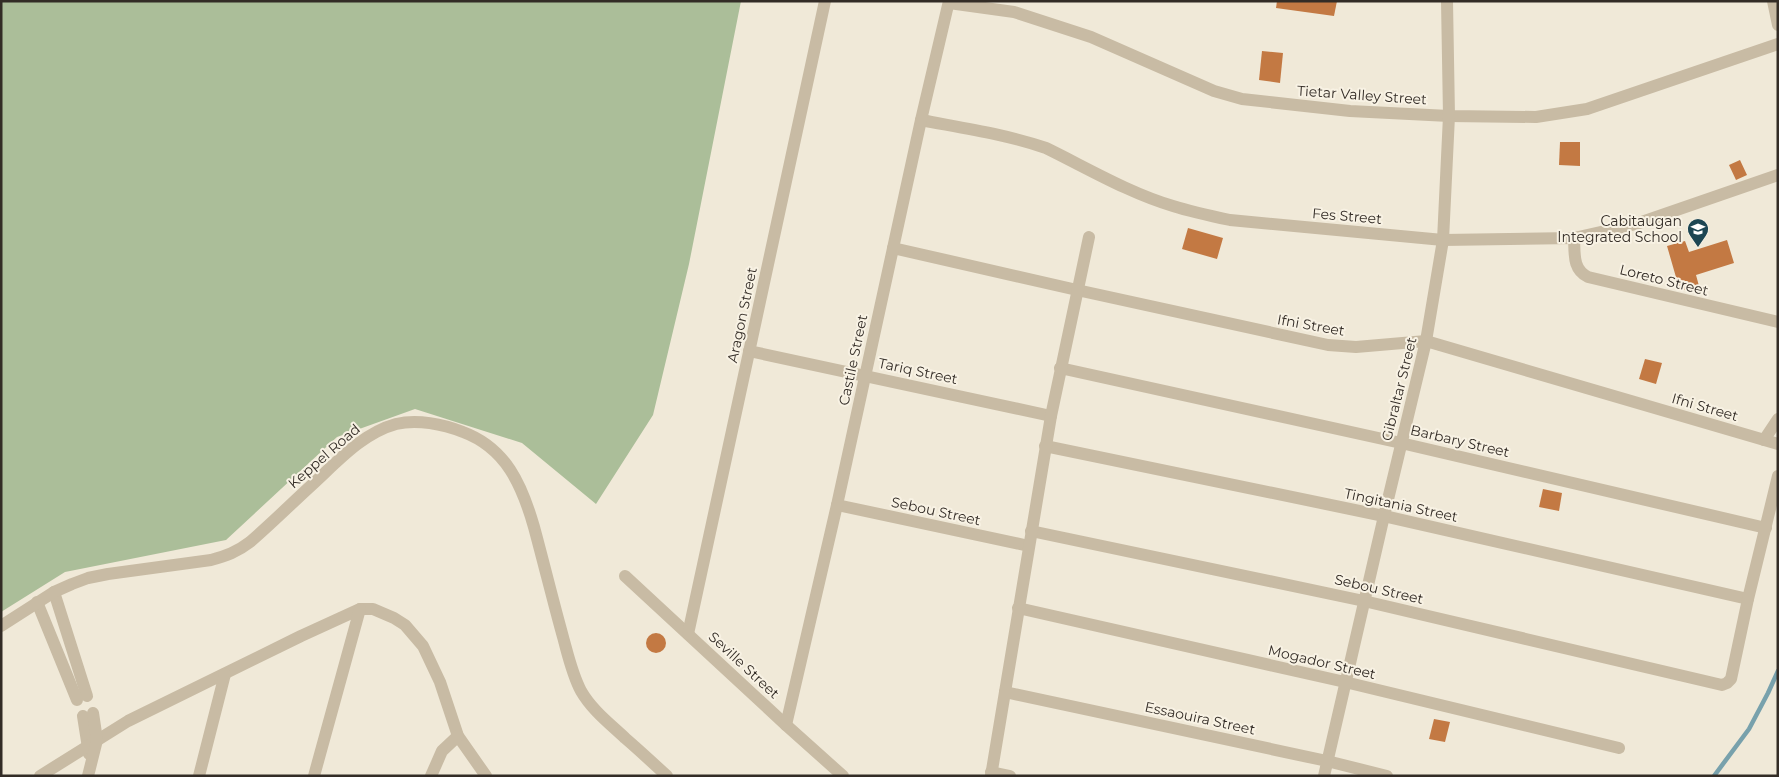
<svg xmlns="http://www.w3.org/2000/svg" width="1779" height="777" font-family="Montserrat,sans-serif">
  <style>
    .green { fill: #abbe99 }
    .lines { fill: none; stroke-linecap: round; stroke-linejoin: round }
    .stream { stroke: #78a1ac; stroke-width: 4.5 }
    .building { fill: #c37943 }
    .minor { stroke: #c8bba4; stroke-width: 12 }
    .labels { text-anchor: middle; stroke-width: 4; stroke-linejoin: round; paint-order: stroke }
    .street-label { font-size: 14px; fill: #332c26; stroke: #f8f2e4 }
    .poi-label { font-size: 14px; fill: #332c26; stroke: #f8f2e4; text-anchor: end }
  </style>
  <rect width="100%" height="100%" fill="#f0e9d8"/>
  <!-- green -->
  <polygon class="green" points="1,1 741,1 689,264 653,415 596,504 522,443 415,409 337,437 226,540 65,572 1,612"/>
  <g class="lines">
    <!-- stream -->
    <polyline class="stream" points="1714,776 1749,729 1768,693 1778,671"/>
  </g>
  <!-- building -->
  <g class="building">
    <polygon points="1277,1 1337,1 1334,16 1276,8"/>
    <polygon points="1262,51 1283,53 1280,83 1259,80"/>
    <polygon points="1560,142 1580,142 1580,166 1559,165"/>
    <polygon points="1740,160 1747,175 1736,180 1729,165"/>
    <polygon points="1188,228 1223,238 1217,259 1182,249"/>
    <polygon points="1727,240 1734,263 1696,275 1699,286 1680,291 1667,246 1685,241 1689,252"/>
    <polygon points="1645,359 1662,363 1656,384 1639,379"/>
    <polygon points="1543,489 1562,493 1559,511 1539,507"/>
    <circle cx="656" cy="643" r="10"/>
    <polygon points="1434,719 1450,722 1445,742 1429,739"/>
  </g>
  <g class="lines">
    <!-- minor -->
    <g class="minor">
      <polyline points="1773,1 1778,25"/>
      <polyline points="949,3 1014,12 1091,37 1214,91 1242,99 1350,111 1449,116 1536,117 1587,109 1778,44"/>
      <path d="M921,120C963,128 1005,134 1046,148C1087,168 1129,193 1173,206C1192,212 1211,216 1230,220L1443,240L1574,238L1636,224L1778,175"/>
      <path d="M1574,238C1575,253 1572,269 1588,277L1778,322"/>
      <polyline points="893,248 1077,290 1328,345 1356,347 1426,341 1778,444"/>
      <polyline points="749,351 1051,416"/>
      <polyline points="1060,368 1401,443 1766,528"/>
      <polyline points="1764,440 1778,419"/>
      <polyline points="1045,446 1384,516 1748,599"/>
      <polyline points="837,505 1029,546"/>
      <polyline points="1031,531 1364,601 1722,685 1727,683 1731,679 1748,599 1778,476"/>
      <polyline points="625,576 786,725 843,776"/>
      <polyline points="54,592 87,696"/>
      <polyline points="37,602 77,700"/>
      <polyline points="1018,608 1345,682 1619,748"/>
      <path d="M1,626L54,592L72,584L88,578L108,574L211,560C226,556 237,552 250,542C272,523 292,503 314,483C338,461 363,433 396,424C417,419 443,424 463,432C506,448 522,485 534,527C544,564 553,601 563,637C568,655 572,674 581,691C592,710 609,723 625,738C639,750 653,763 667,776"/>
      <polyline points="688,634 825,1"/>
      <polyline points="1005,692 1327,761 1387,776"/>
      <polyline points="83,716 89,754"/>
      <polyline points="786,725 837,505 921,120 949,1"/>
      <polyline points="991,772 1010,776"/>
      <polyline points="40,776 128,721 301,636 360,609 373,609 394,618 405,625 423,646 440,682 458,736 486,776"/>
      <polyline points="88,776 97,740 93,713"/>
      <polyline points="199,776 225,674"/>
      <polyline points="314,776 360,609"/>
      <polyline points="431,776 442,751 458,736"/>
      <polyline points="991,776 1051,416 1089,237"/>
      <polyline points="1324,776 1384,516 1426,341 1443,240 1449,116 1447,1"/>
    </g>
  </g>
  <!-- icons -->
  <defs>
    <g id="school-pin" transform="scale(1.125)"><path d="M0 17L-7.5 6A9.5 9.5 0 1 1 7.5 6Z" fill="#1d4653" stroke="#f8f2e4"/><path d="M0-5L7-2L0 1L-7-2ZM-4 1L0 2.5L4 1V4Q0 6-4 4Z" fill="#fff"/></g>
  </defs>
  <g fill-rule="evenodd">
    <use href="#school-pin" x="1698" y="229"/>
  </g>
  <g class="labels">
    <!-- street labels -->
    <g class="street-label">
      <text transform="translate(1362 95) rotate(4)" y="5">Tietar Valley Street</text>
      <text transform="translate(1347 216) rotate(5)" y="5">Fes Street</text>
      <text transform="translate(1664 280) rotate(14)" y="5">Loreto Street</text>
      <text transform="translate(742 315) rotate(-78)" y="5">Aragon Street</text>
      <text transform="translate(1311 325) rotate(10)" y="5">Ifni Street</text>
      <text transform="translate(853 360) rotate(-78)" y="5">Castile Street</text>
      <text transform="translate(918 371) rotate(12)" y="5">Tariq Street</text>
      <text transform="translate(1399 389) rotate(-76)" y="5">Gibraltar Street</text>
      <text transform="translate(1705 407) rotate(16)" y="5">Ifni Street</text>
      <text transform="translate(1460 441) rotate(13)" y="5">Barbary Street</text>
      <text transform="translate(324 456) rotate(-41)" y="5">Keppel Road</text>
      <text transform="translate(1401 505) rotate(12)" y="5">Tingitania Street</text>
      <text transform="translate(936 511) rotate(12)" y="5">Sebou Street</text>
      <text transform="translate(1379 589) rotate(13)" y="5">Sebou Street</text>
      <text transform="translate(1322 662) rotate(13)" y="5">Mogador Street</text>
      <text transform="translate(744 665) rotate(43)" y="5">Seville Street</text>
      <text transform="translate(1200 718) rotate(12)" y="5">Essaouira Street</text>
    </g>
    <!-- poi labels -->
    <g class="poi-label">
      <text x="1682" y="226">Cabitaugan<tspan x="1682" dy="16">Integrated School</tspan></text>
    </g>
  </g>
  <!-- border -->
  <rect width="1779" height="777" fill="none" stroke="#332c26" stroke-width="5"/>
</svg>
